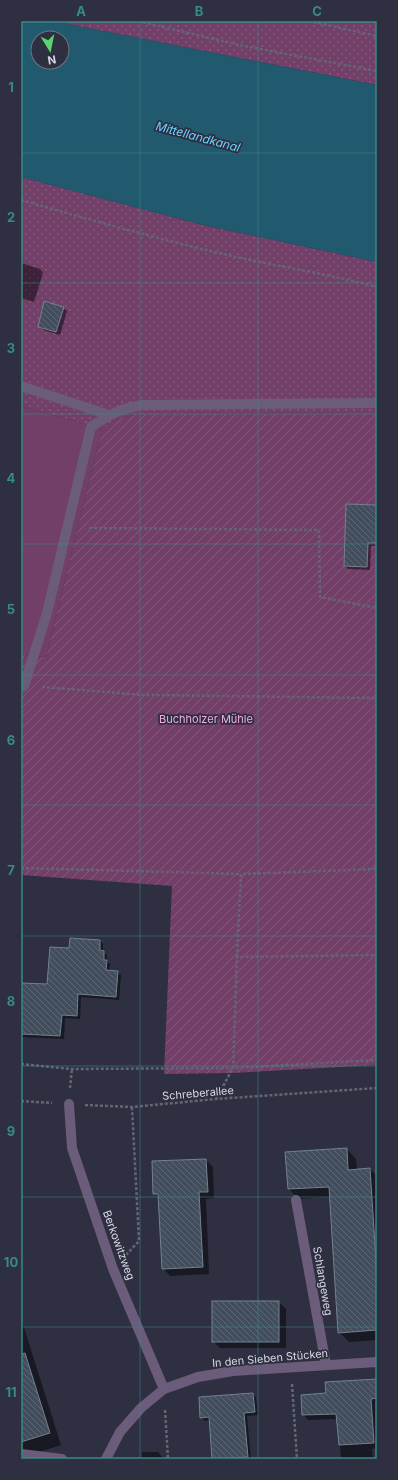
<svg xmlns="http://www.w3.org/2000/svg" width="398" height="1480" font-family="Inter,sans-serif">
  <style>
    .grass { fill: #723f69 }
    .park { fill: url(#park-dots) }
    .garden { fill: url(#garden-furrows) }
    .water { fill: #21596f; fill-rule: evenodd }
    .shadow { fill: #0007 }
    .building { fill: url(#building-back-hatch); stroke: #738191 }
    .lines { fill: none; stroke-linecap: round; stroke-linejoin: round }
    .path { stroke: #646574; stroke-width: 2.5; stroke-dasharray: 3 2; stroke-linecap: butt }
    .lane { stroke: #6b5c7b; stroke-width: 10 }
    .street { stroke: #6b5c7b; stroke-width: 10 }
    .grid { fill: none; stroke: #378a86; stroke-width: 1; stroke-opacity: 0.55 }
    .labels { text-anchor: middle; stroke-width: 3.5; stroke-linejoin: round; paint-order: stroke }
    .park-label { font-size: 11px; fill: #f6abe6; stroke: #2e2f40 }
    .street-label { font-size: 11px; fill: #d8d9e4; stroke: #2e2f40 }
    .water-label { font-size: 12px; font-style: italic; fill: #69d3fe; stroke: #2e2f40 }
    .neatline { fill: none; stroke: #378a86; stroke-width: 1.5 }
    .grid-label { font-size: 13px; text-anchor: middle; font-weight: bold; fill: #378a86 }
  </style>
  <defs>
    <pattern id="park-dots" width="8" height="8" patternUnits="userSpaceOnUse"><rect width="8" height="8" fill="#723f69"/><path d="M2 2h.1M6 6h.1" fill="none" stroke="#855a7e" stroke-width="1.8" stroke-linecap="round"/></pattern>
    <pattern id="garden-furrows" width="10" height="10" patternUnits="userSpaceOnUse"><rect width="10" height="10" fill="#723f69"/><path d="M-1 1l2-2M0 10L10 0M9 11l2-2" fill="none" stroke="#855a7e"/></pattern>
    <pattern id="building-back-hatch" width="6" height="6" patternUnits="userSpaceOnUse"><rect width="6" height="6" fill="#424e5d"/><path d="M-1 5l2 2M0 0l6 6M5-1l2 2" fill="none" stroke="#5d6774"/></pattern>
  </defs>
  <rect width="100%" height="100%" fill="#2e2f40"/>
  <!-- grass -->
  <polygon class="grass" points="21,406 102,429 46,657 21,655"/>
  <!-- park -->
  <g class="park">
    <polygon points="52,21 377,21 377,85"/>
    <polygon points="21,177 203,225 377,262 377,413 136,414 114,421 102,429 21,406"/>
  </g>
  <!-- garden -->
  <polygon class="garden" points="377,413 377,1065 233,1073 164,1074 172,886 21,875 21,655 46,657 102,429 114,421 136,414"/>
  <!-- water -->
  <path class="water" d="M21,21H52L377,85V262L203,225L21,177ZM38,38H62V62H38Z"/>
  <!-- shadow -->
  <g class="shadow">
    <polygon points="21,263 40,269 43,273 34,302 21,298"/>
    <polygon points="63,308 67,311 60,335 43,330 39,327"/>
    <polygon points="377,506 377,546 371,546 370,570 348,569 345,566"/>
    <polygon points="100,941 103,944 103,952 107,955 107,961 110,964 109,971 117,972 121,975 119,1000 81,997 80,1019 65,1018 64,1039 21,1037 21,984 48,985 70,949"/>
    <polygon points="347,1149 356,1159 357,1170 370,1169 377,1176 377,1340 349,1342 339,1332 330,1197 298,1199 289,1189"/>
    <polygon points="206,1160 213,1167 214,1198 206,1199 209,1274 170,1276 163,1268 159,1198 154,1193"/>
    <polygon points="279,1302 286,1309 286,1348 220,1348 213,1341"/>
    <polygon points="21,1318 61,1445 27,1456 21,1450"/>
    <polygon points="377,1380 377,1448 372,1449 373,1459 341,1459 338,1419 308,1420 303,1414 327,1394"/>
    <polygon points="253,1394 256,1398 258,1415 247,1416 251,1459 213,1459 210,1420 205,1421 201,1417"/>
    <polygon points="142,1452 158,1452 164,1459 142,1459"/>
  </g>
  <!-- building -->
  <g class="building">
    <polygon points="44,301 64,307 56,332 38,327"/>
    <polygon points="346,504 377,505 377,543 368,543 367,567 344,566"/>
    <polygon points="70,938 100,940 100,950 104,951 104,960 107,960 106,970 118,971 116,997 78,994 77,1016 62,1015 60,1036 21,1034 21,983 47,984 50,947 69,948"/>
    <polygon points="347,1148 348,1170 370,1168 377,1276 377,1330 338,1333 329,1187 288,1189 285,1152"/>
    <polygon points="206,1159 208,1192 199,1192 203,1267 162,1269 158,1194 153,1194 152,1161"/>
    <rect x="212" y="1301" width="67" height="41"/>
    <polygon points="25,1353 50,1433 21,1442 21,1354"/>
    <polygon points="377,1379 377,1398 371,1399 374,1443 339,1445 336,1414 302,1415 301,1395 326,1393 325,1382"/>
    <polygon points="253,1393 255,1412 244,1413 248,1457 212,1459 209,1417 200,1418 199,1397"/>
  </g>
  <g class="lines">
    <!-- path -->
    <g class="path">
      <polyline points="138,21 239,45 377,71"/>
      <polyline points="309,21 377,36"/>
      <path d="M21,200C91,220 161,240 232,256C280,267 329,274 377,287"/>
      <polyline points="89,528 319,530 320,597 377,608"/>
      <polyline points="42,687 144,695 377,698"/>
      <polyline points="21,868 241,874"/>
      <polyline points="237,957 241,874 377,869"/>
      <polyline points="21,1064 72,1069 233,1068 377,1060"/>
      <polyline points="70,1088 72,1069"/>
      <polyline points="216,1099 233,1068 237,957 377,955"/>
      <polyline points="21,1101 52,1103"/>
      <polyline points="85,1105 132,1107 216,1099 377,1088"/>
      <polyline points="126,1255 139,1241 132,1107"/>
      <polyline points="292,1384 297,1459"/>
      <polyline points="165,1410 168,1459"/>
    </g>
    <!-- lane -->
    <g class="lane">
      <polyline points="21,386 109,415"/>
      <path d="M24,686L47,613L91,427C110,414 119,409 142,405L377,403"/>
      <polyline points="296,1200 326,1365"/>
      <polyline points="21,1454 62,1459"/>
    </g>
    <!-- street -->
    <g class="street">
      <polyline points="69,1104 72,1148 113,1269 164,1389"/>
      <polyline points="106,1459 120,1432 141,1408 164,1389 198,1377 233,1371 377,1362"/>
    </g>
  </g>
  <!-- grid -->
  <path class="grid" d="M140,21V1459M258,21V1459M21,153H377M21,283H377M21,414H377M21,544H377M21,675H377M21,805H377M21,936H377M21,1066H377M21,1197H377M21,1327H377"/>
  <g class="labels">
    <!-- park labels -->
    <g class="park-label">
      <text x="206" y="723">Buchholzer Mühle</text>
    </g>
    <!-- street labels -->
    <g class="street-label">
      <text transform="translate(198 1093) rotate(-5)" y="4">Schreberallee</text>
      <text transform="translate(119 1245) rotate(70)" y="4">Berkowitzweg</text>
      <text transform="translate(323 1281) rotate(80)" y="4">Schlangeweg</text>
      <text transform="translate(270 1358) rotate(-5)" y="4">In den Sieben Stücken</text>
    </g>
    <!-- water labels -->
    <g class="water-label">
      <text transform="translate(198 137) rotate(15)" y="4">Mittellandkanal</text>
    </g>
  </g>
  <!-- border -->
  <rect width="398" height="1480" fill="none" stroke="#2e2f40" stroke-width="44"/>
  <!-- north arrow -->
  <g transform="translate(50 50) rotate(170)"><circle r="19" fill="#2e2f40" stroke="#727382"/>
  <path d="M0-3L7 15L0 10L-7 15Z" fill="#58d56f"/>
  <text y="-6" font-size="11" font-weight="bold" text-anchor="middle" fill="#d8d9e4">N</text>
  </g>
  <rect x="22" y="22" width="354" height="1436" class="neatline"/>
  <g class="grid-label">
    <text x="81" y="16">A</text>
    <text x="199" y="16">B</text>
    <text x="317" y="16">C</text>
    <text x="11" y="92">1</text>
    <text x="11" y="222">2</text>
    <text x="11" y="353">3</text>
    <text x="11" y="483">4</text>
    <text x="11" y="614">5</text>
    <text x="11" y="745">6</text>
    <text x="11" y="875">7</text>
    <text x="11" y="1006">8</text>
    <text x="11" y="1136">9</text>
    <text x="11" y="1267">10</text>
    <text x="11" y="1397">11</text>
  </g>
</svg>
